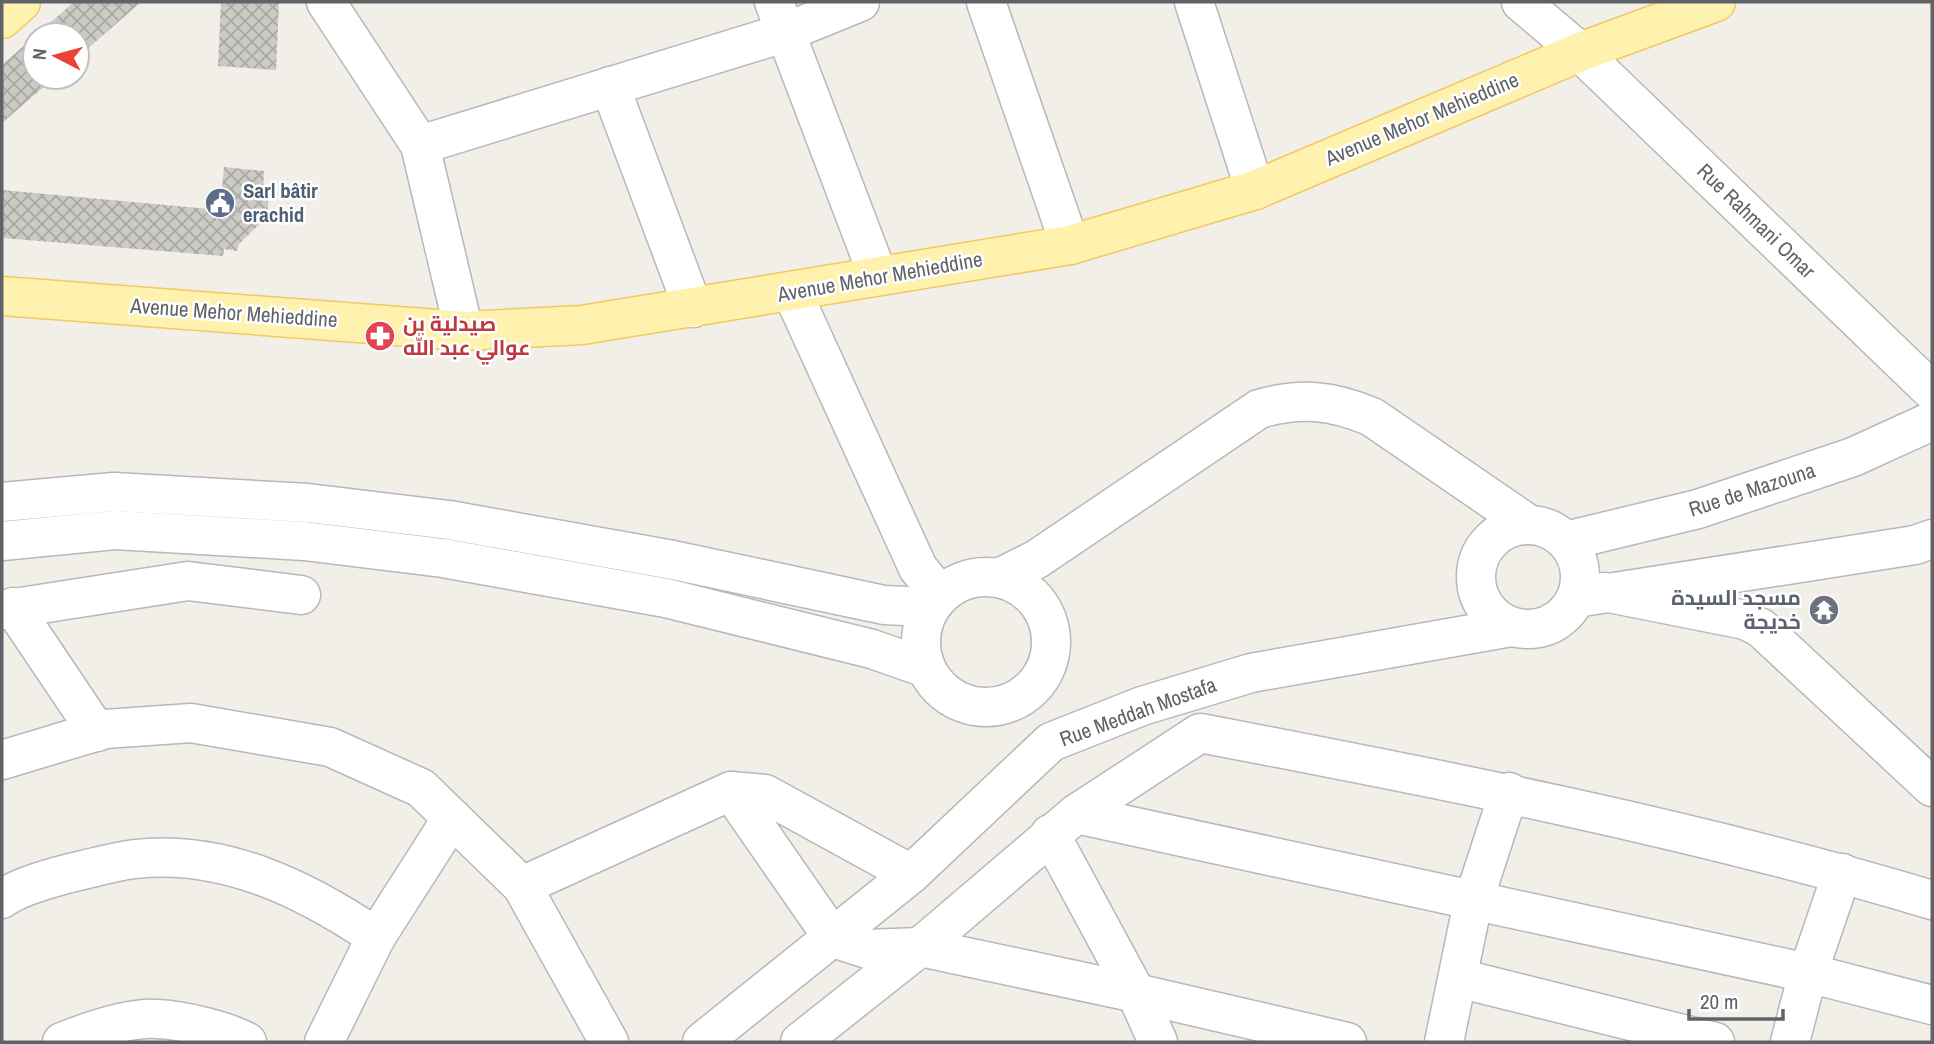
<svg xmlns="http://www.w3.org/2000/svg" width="1934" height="1044" font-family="'Archivo Narrow',Cairo,sans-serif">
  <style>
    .building { fill: url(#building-cross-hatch) }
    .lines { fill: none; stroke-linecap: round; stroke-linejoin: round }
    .minor-casing { stroke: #b5b8bc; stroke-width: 41 }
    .major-casing { stroke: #f2c960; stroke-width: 41 }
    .minor { stroke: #fff; stroke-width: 38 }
    .major { stroke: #fff2af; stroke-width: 38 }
    .labels { text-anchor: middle; stroke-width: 5; stroke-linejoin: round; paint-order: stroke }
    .street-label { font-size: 21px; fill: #5f6368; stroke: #fff }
    .service-label { font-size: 21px; font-weight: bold; fill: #4e5e75; stroke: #fff; text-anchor: start }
    .health-label { font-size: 21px; font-weight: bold; fill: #be3a42; stroke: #fff; text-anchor: start }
    .worship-label { font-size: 21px; font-weight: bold; fill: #5b616d; stroke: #fff; text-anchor: end }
  </style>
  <defs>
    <pattern id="building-cross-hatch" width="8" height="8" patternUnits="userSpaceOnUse" patternTransform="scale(1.75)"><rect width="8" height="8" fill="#cccac5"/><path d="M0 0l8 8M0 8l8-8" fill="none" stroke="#a9a8a4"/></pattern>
  </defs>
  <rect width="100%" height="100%" fill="#f1efe8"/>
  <!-- building -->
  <g class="building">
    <polygon points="74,2 141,2 77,58 77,35 36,35"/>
    <polygon points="221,2 279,2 276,70 218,66"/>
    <polygon points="35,36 35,77 55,77 2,123 2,65"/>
    <polygon points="224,167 264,171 263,195 269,196 267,217 239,244 237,251 224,249 223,256 2,238 2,190 220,210"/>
  </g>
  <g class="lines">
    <!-- minor casing -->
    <g class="minor-casing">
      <g id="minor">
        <polyline points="326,2 420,145 464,331"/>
        <polyline points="774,2 878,276"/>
        <polyline points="986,2 1070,245"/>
        <polyline points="1194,2 1255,190"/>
        <polyline points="1521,2 1580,52 1932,391"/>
        <polyline points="610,86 693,308"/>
        <polyline points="420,145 784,33 860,2"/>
        <polyline points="792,292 918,568 940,595"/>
        <polyline points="2,502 114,492 308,503 449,520 673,560 884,605 930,607"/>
        <circle cx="1528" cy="577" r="52"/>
        <polyline points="2,541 115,530 304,541 443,558 666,598 872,649 926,668"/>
        <polyline points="1566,541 1698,509 1853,457 1932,421"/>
        <circle cx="986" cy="642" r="65"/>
        <path d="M999,578L1037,559L1259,409C1300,397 1332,400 1372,417L1528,524"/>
        <polyline points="1604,592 1745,620 1761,628 1932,787"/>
        <polyline points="1576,598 1915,545 1932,539"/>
        <polyline points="13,607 97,732"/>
        <polyline points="2,610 188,581 301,595"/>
        <polyline points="2,760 105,729 191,723 330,747 421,788 522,886 609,1042"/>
        <polyline points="731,791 833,938 867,949 920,947 1136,993 1347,1042"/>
        <polyline points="1076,814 1808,973 1932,1005"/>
        <polyline points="1050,834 1136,993 1158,1042"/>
        <polyline points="522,886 731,791 765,794 911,874"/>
        <path d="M2,899C19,886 61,875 83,870C100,866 118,861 135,859C224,849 305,889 376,937"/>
        <polyline points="1458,978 1715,1042"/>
        <path d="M62,1042C87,1032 129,1017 157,1019C182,1020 225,1030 247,1042"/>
        <polyline points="324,1042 376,937 452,818"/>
        <polyline points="702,1042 911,874 1051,742 1142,706 1251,673 1511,627"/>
        <path d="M800,1042L920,947L1076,814L1200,733C1446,780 1692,828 1932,900"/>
        <polyline points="1444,1042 1473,902 1509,792"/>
        <polyline points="1790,1042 1808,973 1842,873"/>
      </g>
    </g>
    <!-- major casing -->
    <g class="major-casing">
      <g id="major">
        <polyline points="2,19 21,2"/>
        <polyline points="2,296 464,331 582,325 1070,245 1255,190 1580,52 1716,2"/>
      </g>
    </g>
    <!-- minor -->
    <use href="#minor" class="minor"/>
    <!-- major -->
    <use href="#major" class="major"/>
  </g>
  <!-- icons -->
  <defs>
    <g id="civic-disc" transform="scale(1.575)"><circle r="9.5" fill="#5c6f8a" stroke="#fff"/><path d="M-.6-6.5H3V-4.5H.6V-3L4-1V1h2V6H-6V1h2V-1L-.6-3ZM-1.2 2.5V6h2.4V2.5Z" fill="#fff"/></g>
    <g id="pharmacy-disc" transform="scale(1.575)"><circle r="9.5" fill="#e0444e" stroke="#fff"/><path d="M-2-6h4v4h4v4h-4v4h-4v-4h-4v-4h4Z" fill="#fff"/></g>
    <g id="temple-disc" transform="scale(1.575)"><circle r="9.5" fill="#6b7280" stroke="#fff"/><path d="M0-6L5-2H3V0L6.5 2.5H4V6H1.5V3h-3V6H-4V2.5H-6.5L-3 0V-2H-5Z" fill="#fff"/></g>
  </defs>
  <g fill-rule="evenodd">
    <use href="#civic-disc" x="220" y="203"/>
    <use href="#pharmacy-disc" x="380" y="336"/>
    <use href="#temple-disc" x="1824" y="610"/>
  </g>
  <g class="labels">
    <!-- street labels -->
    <g class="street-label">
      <text transform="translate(1422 119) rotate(-23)" y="7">Avenue Mehor Mehieddine</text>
      <text transform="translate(1756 221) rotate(44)" y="7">Rue Rahmani Omar</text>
      <text transform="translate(880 277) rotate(-10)" y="7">Avenue Mehor Mehieddine</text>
      <text transform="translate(234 313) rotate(4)" y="7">Avenue Mehor Mehieddine</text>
      <text transform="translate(1752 490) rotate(-18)" y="7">Rue de Mazouna</text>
      <text transform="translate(1138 712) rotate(-20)" y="7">Rue Meddah Mostafa</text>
    </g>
    <!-- service labels -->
    <g class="service-label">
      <text x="243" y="198">Sarl bâtir<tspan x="243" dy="24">erachid</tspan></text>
    </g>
    <!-- health labels -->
    <g class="health-label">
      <text x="403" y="331">صيدلية بن<tspan x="403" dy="24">عوالي عبد الله</tspan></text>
    </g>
    <!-- worship labels -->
    <g class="worship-label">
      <text x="1801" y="605">مسجد السيدة<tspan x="1801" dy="24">خديجة</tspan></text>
    </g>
  </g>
  <!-- border -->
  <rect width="1934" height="1044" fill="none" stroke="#5f6368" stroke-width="7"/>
  <!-- north arrow -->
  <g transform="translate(56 56) rotate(276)"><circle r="33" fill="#ffffff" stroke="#bfc1c3" stroke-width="2"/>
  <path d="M0-5L12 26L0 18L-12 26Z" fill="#ea4335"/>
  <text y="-10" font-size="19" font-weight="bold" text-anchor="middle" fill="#5f6368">N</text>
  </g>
  <!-- scale -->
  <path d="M1689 1009v10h94v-10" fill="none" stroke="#5f6368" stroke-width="3.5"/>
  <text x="1700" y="1009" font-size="21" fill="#5f6368" stroke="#ffffff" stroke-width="5" paint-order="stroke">20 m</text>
</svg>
